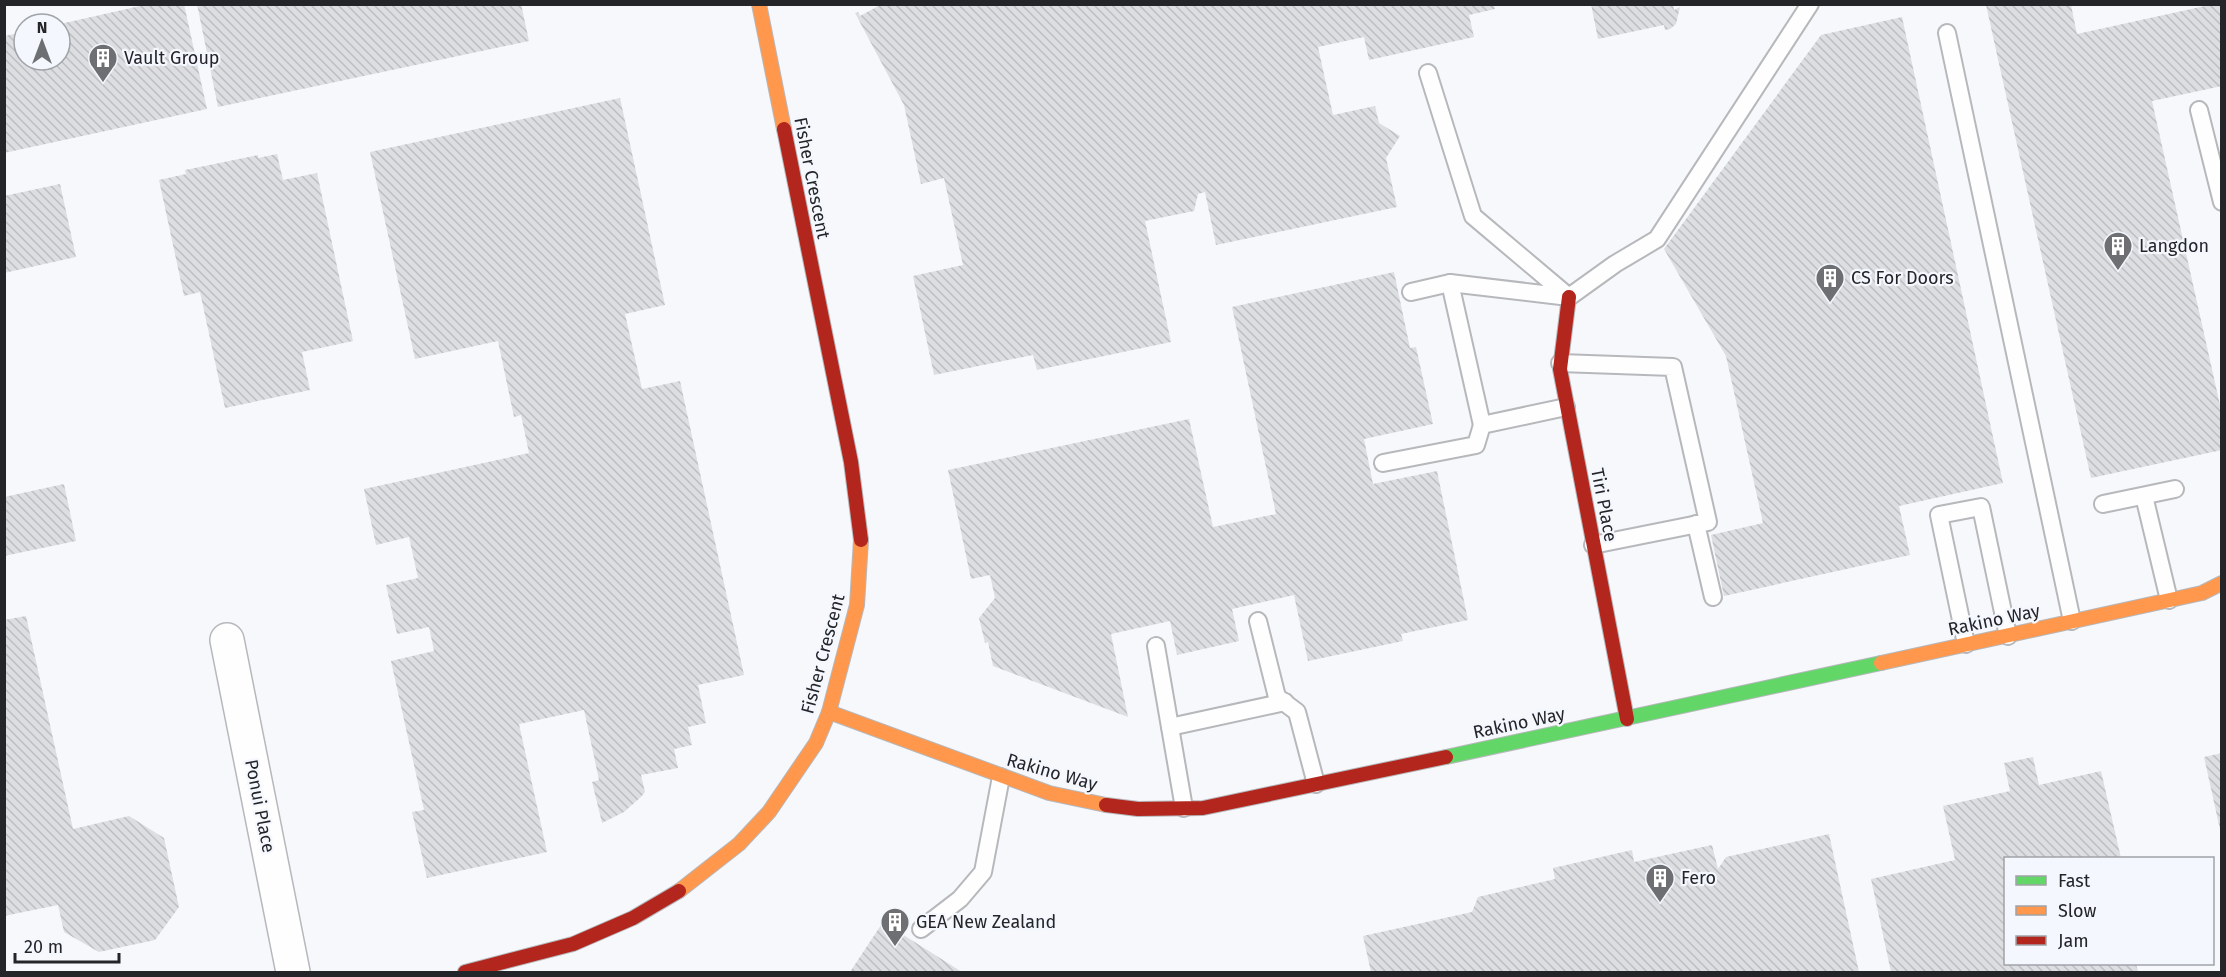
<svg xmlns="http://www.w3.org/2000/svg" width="2226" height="977" font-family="'Fira Sans',sans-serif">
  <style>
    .building { fill: url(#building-back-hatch) }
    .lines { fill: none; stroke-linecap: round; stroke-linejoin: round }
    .lane-casing { stroke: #b6b8bb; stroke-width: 20 }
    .street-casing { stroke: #b6b8bb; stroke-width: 36 }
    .fast-casing { stroke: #b6b8bb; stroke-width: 16 }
    .slow-casing { stroke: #b6b8bb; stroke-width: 16 }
    .jam-casing { stroke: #b6b8bb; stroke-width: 16 }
    .lane { stroke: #fefefe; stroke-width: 16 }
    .street { stroke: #fefefe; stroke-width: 33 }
    .fast { stroke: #63d668; stroke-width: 14 }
    .slow { stroke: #ff974d; stroke-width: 14 }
    .jam { stroke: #b3261e; stroke-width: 14 }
    .labels { text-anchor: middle; stroke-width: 4.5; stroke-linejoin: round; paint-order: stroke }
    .poi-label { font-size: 18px; fill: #232529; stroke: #f4f7fd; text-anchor: start }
    .street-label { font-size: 18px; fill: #232529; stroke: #f4f7fd }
  </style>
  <defs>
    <pattern id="building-back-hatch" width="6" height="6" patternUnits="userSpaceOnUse" patternTransform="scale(1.5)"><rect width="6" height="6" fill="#dddee1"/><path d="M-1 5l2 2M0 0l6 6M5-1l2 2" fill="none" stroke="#bdbec1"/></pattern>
  </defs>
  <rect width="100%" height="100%" fill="#f6f8fb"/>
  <!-- building -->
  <g class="building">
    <polygon points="149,4 184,4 207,109 4,153 4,36 24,32 24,60 60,60 60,24"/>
    <polygon points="197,4 521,4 529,41 218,107"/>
    <polygon points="882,4 1494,4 1495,9 1469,15 1474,37 1369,60 1364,37 1318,47 1333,115 1375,106 1379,123 1400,136 1386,158 1397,207 1216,245 1205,192 1198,194 1194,211 1145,221 1171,342 1037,370 1033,355 934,375 913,276 963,265 944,178 921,184 904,105 855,13 858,12 860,16"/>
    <polygon points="1591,4 1673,4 1674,10 1680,7 1676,24 1670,29 1665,30 1664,25 1598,39"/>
    <polygon points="2214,4 2222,4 2222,86 2152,101 2222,414 2222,450 2091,478 1986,5 2071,5 2077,34"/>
    <polygon points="1902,17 2003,483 1899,506 1910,555 1724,596 1711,535 1763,523 1726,356 1664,249 1821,35"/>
    <polygon points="620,98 665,305 625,314 642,389 680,381 744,675 698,685 706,723 688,727 692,745 674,749 678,768 641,775 645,792 641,797 624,812 602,823 592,782 599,780 584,710 519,724 547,852 427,878 412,812 424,810 391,661 434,651 429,627 397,634 386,585 418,578 409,537 376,545 364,489 529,453 521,415 514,417 498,341 415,359 370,152"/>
    <polygon points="277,154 283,180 317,173 353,341 302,352 310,390 225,408 200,292 184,296 159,180 186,174 185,170 258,155 258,158"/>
    <polygon points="60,184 76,257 4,273 4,196"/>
    <polygon points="1394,272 1410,348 1416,347 1433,424 1364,439 1373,484 1437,471 1468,620 1401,634 1403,641 1308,661 1294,595 1232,609 1239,641 1177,655 1170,621 1111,634 1128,717 993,666 988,642 985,643 979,618 995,598 990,575 971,579 948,470 1189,419 1213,527 1276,514 1232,307"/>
    <polygon points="64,484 76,541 4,556 4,497"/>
    <polygon points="26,616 73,829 129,816 164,838 179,907 155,940 99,952 64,932 58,905 4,916 4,620"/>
    <polygon points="2222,753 2222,834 2221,834 2204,757"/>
    <polygon points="2033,757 2039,785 2101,771 2121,858 2006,858 2006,964 2136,964 2138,971 1891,972 1871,879 1955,860 1943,806 2010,791 2004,763"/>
    <polygon points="1829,834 1859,972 1371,972 1363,936 1472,912 1478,897 1555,879 1553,868 1632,850 1634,862 1712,845 1718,869 1726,857"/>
    <polygon points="883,922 962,972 850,972"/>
  </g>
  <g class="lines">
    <!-- lane casing -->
    <g class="lane-casing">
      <g id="lane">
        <polyline points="1947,33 2072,621"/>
        <polyline points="2199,110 2222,202"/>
        <polyline points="1450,283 1482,425"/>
        <polyline points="1411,292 1450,283 1569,297 1473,216 1428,73"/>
        <polyline points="1569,297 1615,264 1657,239 1810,4"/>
        <polyline points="1560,363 1673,367 1708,522 1593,545"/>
        <polyline points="1383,463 1476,445 1482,425 1566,407"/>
        <polyline points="2144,496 2169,600"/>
        <polyline points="2103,504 2175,489"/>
        <polyline points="1696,524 1713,597"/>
        <polyline points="1258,621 1277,697 1297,712 1316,784"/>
        <polyline points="1966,644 1939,515 1981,507 2008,636"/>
        <polyline points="1156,646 1184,808"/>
        <polyline points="1170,727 1285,702"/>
        <polyline points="921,929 960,899 983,872 1001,777"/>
      </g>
    </g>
    <!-- street casing -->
    <g class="street-casing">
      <polyline id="street" points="227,640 293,972"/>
    </g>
    <!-- fast casing -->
    <g class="fast-casing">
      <polyline id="fast" points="1446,757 1881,663"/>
    </g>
    <!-- slow casing -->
    <g class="slow-casing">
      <g id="slow">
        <polyline points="759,4 784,129"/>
        <polyline points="1881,663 2202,593 2222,583"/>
        <polyline points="829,712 1049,793 1106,805"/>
        <polyline points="679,891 739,844 769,812 816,743 829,712 857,605 861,540"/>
      </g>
    </g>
    <!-- jam casing -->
    <g class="jam-casing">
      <g id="jam">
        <polyline points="784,129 851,462 861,540"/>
        <polyline points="1569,297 1560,369 1627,719"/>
        <polyline points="1106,805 1138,809 1203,808 1446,757"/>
        <polyline points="465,972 573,944 633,918 679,891"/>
      </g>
    </g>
    <!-- lane -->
    <use href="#lane" class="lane"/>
    <!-- street -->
    <use href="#street" class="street"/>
    <!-- fast -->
    <use href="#fast" class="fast"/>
    <!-- slow -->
    <use href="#slow" class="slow"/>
    <!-- jam -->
    <use href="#jam" class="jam"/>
  </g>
  <!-- icons -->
  <defs>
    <g id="building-pin" transform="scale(1.5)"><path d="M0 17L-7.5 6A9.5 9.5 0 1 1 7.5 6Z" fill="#6d6f72" stroke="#f4f7fd"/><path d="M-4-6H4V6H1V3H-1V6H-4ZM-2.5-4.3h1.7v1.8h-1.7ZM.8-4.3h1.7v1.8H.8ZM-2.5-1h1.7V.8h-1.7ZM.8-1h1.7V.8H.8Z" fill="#fff"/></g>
  </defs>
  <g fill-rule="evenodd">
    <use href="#building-pin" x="103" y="58"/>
    <use href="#building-pin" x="2118" y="246"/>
    <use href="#building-pin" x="1830" y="278"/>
    <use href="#building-pin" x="1660" y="878"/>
    <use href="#building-pin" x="895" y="922"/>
  </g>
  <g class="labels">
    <!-- poi labels -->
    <g class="poi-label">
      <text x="124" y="64">Vault Group</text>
      <text x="2139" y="252">Langdon</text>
      <text x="1851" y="284">CS For Doors</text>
      <text x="1681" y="884">Fero</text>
      <text x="916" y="928">GEA New Zealand</text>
    </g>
    <!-- street labels -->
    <g class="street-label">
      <text transform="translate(812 178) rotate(79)" y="6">Fisher Crescent</text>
      <text transform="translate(1604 505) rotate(79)" y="6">Tiri Place</text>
      <text transform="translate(1994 620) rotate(-12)" y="6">Rakino Way</text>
      <text transform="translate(823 654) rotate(-75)" y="6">Fisher Crescent</text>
      <text transform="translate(1519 723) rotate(-12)" y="6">Rakino Way</text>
      <text transform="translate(1052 772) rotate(16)" y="6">Rakino Way</text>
      <text transform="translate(260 806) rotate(79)" y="6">Ponui Place</text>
    </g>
  </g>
  <!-- border -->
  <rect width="2226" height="977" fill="none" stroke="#232529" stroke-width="12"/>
  <!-- legend -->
  <rect x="2004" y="857" width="210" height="108" fill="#f4f7fd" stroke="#a0a3a8" stroke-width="1.5"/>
  <rect x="2016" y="876" width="30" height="9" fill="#63d668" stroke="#a0a3a8" stroke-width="1.5"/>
  <text x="2058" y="887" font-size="18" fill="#232529">Fast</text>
  <rect x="2016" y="906" width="30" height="9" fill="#ff974d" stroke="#a0a3a8" stroke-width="1.5"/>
  <text x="2058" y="917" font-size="18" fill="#232529">Slow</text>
  <rect x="2016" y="936" width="30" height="9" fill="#b3261e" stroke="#a0a3a8" stroke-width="1.5"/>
  <text x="2058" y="947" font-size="18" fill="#232529">Jam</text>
  <!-- north arrow -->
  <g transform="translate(42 42)"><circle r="28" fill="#f4f7fd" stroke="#a0a3a8" stroke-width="1.5"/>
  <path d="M0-4.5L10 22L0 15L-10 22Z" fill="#6d6f72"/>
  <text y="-9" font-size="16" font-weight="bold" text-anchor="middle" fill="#232529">N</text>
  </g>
  <!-- scale -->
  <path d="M15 953v9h104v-9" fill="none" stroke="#232529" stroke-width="3"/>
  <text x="24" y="953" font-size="18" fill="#232529" stroke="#f4f7fd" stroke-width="4.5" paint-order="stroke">20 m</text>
</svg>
